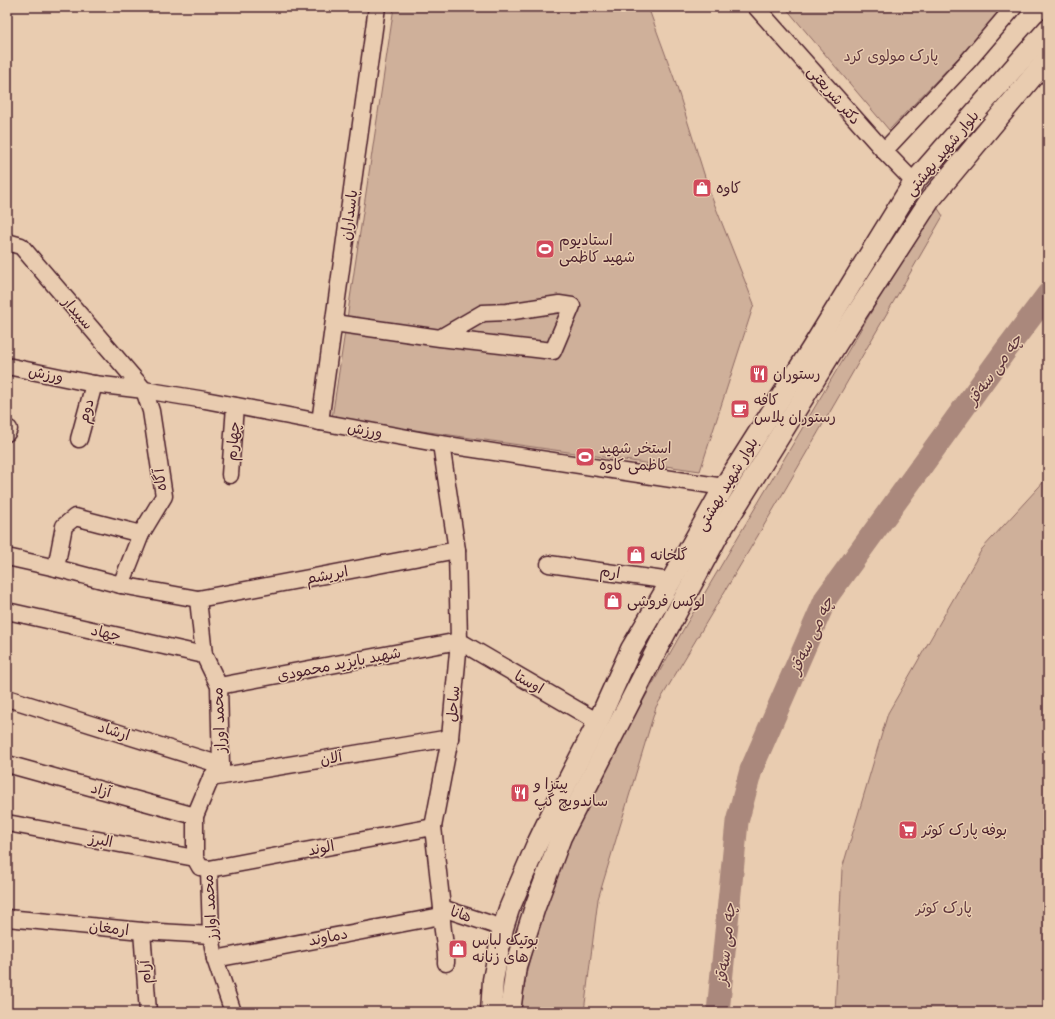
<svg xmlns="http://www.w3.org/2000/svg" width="1055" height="1019" font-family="Sriracha,'Playpen Sans Arabic',sans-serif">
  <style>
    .green { fill: #cfb09a; stroke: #8c6862 }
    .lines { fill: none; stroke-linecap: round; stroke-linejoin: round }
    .river { stroke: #aa887b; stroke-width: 23 }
    .minor-casing { stroke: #4a1f2b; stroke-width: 19 }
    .major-casing { stroke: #4a1f2b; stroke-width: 23 }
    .minor { stroke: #e9ccb0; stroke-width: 16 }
    .major { stroke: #e9ccb0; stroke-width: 20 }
    .labels { text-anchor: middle; stroke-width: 3; stroke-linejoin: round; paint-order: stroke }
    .park-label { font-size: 15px; fill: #5e353c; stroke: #e9ccb0 }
    .street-label { font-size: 15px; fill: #4a1f2b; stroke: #e9ccb0 }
    .poi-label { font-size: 15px; fill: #4a1f2b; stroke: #e9ccb0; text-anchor: start }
    .water-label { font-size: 16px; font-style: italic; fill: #5d343b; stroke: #e9ccb0 }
  </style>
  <rect width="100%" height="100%" fill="#e9ccb0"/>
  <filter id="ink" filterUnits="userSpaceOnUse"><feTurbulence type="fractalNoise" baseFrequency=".025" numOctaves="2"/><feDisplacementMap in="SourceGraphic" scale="8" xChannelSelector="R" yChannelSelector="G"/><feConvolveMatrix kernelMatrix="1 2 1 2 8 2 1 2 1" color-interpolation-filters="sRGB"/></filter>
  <g filter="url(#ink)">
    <!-- green -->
    <g class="green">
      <polygon points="394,7 648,7 674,78 710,193 754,304 700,471 332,418"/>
      <polygon points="785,7 1007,7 889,130"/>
      <polygon points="935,204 943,216 782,495 656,707 598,899 584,1012 521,1012 526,974 545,899 587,800 687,623"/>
      <polygon points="1048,477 1048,1012 835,1012 842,869 888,713 982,549"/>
    </g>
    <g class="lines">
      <!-- river -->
      <polyline class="river" points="718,1012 737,822 751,770 826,598 1005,351 1048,294"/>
      <!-- minor casing -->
      <g class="minor-casing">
        <g id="minor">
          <polyline points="756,7 884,151 914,182"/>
          <polyline points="884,151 968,61 1014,7"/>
          <polyline points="7,242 21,246 144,390 151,411 164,496 141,534 121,585"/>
          <polyline points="334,323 440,338 553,351 572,306 559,304 507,312 483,313 440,338"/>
          <polyline points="7,366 94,384 144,390 205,400 320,422 441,444 724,487"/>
          <polyline points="320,422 377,7"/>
          <polyline points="7,429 9,429 7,433"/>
          <polyline points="79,439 94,384"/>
          <path d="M441,444L457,550L459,641L450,738L433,827L442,908C440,926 447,945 446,963"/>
          <polyline points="230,475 235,406"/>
          <polyline points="7,557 56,568 121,585 198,599 457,550"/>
          <polyline points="549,564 671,581"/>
          <polyline points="56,568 64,526 75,517 141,534"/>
          <polyline points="198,599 204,655 219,686 221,765"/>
          <polyline points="7,611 204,655"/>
          <polyline points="219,686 459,641 598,722"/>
          <polyline points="7,698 221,765"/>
          <polyline points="7,764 195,816"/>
          <polyline points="221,765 211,778 195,816 195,858 200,867 209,869 211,935 215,959 233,1012"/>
          <polyline points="211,778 450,738"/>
          <polyline points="7,823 195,858"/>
          <polyline points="209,869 433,827"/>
          <polyline points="442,908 503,928"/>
          <polyline points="7,918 142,931 211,935"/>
          <polyline points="142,931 148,1012"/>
          <polyline points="215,959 441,916"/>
        </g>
      </g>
      <!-- major casing -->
      <g class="major-casing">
        <g id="major">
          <polyline points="491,1012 493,980 503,928 509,909 536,846 561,794 598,722 631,649 671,581 724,487 812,348 914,182 1048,29"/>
          <polyline points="510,1012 516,966 535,907 561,837 659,645 717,537 838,342 930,200 1048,58"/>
        </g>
      </g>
      <!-- minor -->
      <use href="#minor" class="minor"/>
      <!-- major -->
      <use href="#major" class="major"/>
    </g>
  </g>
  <!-- icons -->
  <defs>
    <g id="shop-square" transform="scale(1)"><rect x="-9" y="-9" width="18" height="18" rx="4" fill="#d1495b" stroke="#e9ccb0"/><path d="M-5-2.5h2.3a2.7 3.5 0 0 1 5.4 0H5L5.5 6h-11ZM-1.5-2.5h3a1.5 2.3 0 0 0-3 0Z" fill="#fff"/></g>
    <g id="stadium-square" transform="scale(1)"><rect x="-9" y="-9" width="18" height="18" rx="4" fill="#d1495b" stroke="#e9ccb0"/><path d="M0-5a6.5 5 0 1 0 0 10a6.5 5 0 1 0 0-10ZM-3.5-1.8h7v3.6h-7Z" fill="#fff"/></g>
    <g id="restaurant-square" transform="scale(1)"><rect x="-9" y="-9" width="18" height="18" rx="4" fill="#d1495b" stroke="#e9ccb0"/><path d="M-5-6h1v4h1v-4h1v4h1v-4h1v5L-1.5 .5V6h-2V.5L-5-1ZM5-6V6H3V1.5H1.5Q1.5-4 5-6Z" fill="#fff"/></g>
    <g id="cafe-square" transform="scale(1)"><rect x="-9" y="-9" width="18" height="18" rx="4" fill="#d1495b" stroke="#e9ccb0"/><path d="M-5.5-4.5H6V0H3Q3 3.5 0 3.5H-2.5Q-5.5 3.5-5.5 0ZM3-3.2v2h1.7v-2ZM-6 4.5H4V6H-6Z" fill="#fff"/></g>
    <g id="supermarket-square" transform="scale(1)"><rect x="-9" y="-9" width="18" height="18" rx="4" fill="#d1495b" stroke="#e9ccb0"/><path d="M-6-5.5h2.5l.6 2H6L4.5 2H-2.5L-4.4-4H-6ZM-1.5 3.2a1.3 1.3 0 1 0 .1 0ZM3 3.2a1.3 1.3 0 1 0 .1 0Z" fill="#fff"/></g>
  </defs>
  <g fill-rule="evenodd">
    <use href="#shop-square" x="702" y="188"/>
    <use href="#stadium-square" x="545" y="249"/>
    <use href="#restaurant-square" x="759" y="374"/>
    <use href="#cafe-square" x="740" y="409"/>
    <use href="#stadium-square" x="585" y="457"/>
    <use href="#shop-square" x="636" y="555"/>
    <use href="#shop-square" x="613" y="601"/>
    <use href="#restaurant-square" x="520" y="793"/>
    <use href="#supermarket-square" x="908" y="830"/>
    <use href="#shop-square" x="458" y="949"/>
  </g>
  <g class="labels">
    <!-- park labels -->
    <g class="park-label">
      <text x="891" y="61">پارک مولوی کرد</text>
      <text x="944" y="913">پارک کوثر</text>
    </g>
    <!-- street labels -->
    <g class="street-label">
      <text transform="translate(834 95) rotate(49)" y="5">دکتر شریعتی</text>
      <text transform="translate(942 153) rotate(-50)" y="5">بلوار شهید بهشتی</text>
      <text transform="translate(349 215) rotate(-82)" y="5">پاسداران</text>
      <text transform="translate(78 313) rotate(49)" y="5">سپیدار</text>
      <text transform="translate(46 374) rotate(11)" y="5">ورزش</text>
      <text transform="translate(86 411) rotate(-75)" y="5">دوم</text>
      <text transform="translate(365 430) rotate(10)" y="5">ورزش</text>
      <text transform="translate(233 441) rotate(-85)" y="5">چهارم</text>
      <text transform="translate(160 480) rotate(-97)" y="5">آگاه</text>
      <text transform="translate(727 484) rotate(-59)" y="5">بلوار شهید بهشتی</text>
      <text transform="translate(610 572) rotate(8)" y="5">ارم</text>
      <text transform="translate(327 575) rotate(-11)" y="5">ابریشم</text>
      <text transform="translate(106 633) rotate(13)" y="5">جهاد</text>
      <text transform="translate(339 664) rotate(-11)" y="5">شهید بایزید محمودی</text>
      <text transform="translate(529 682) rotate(30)" y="5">اوستا</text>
      <text transform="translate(453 704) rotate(-85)" y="5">ساحل</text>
      <text transform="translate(219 720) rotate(-93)" y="5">محمد اوراز</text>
      <text transform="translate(114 731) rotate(17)" y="5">ارشاد</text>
      <text transform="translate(331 758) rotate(-10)" y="5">آلان</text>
      <text transform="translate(101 790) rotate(15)" y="5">آزاد</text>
      <text transform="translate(101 840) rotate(11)" y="5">البرز</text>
      <text transform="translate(321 848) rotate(-11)" y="5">الوند</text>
      <text transform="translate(210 907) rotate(-94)" y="5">محمد اوارز</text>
      <text transform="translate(461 914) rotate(19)" y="5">هانا</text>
      <text transform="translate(109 928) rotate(6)" y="5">ارمغان</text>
      <text transform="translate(328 937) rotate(-11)" y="5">دماوند</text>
      <text transform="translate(145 972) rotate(-94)" y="5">آرام</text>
    </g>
    <!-- poi labels -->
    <g class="poi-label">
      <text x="716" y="193">کاوه</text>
      <text x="559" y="245">استادیوم<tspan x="559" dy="17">شهید کاظمی</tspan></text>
      <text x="773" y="379">رستوران</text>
      <text x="754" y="405">کافه<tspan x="754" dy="17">رستوران پلاس</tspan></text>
      <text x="599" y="453">استخر شهید<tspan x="599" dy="17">کاظمی کاوه</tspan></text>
      <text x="650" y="560">گلخانه</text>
      <text x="627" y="606">لوکس فروشی</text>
      <text x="534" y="789">پیتزا و<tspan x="534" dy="17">ساندویچ گپ</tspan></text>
      <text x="922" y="835">بوفه پارک کوثر</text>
      <text x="472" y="945">بوتیک لباس<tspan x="472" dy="17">های زنانه</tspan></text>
    </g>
    <!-- water labels -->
    <g class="water-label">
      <text transform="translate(994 369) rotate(-54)" y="6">چە می سەقز</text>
      <text transform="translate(811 635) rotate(-65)" y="6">چە می سەقز</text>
      <text transform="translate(725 944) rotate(-84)" y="6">چە می سەقز</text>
    </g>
  </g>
  <!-- margin -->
  <rect width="1055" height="1019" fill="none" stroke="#e9ccb0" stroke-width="24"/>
  <rect x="12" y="12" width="1031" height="995" fill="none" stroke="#4a1f2b" stroke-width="1.5" filter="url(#ink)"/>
</svg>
